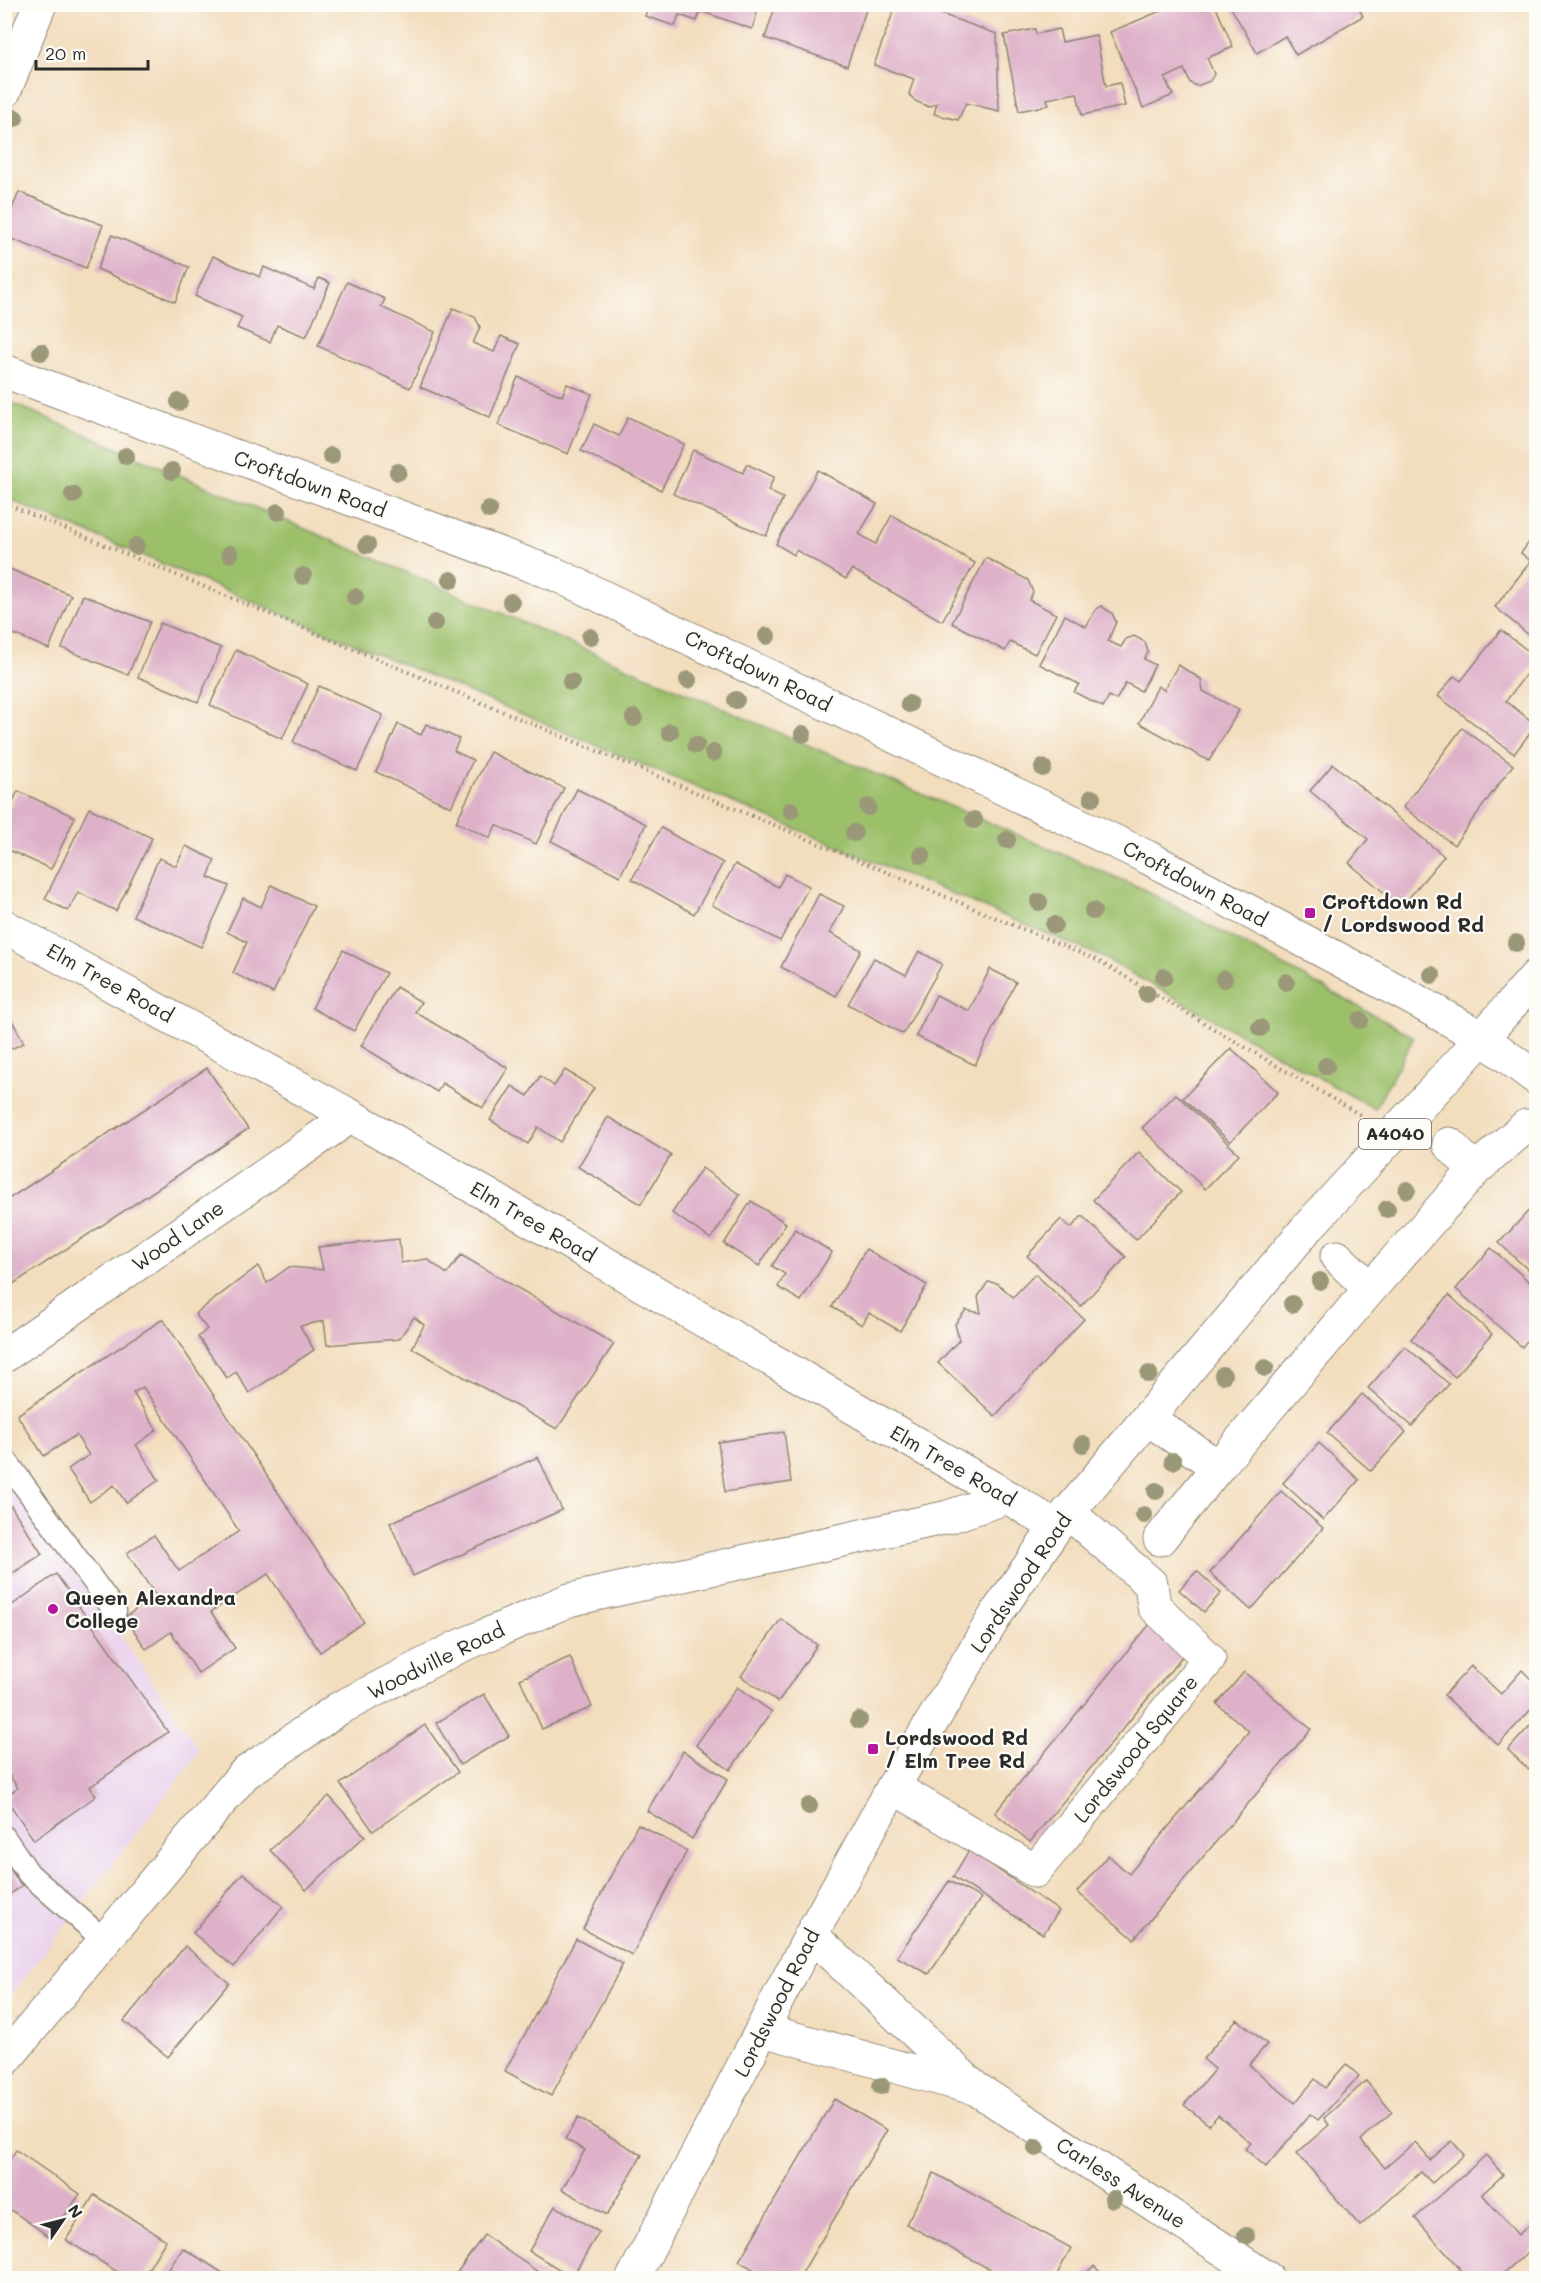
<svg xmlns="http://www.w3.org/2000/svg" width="1541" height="2283" font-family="Mali,sans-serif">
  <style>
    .built { fill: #e9d2ed }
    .green { fill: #9cc06a; stroke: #64764a; stroke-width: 1.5 }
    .building { fill: #deb1c9 }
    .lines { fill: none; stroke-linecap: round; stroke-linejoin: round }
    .service-casing { stroke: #8e8474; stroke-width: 25 }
    .minor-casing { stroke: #8e8474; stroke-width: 35 }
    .tertiary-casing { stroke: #8e8474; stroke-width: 35 }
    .primary-casing { stroke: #8e8474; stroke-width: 35 }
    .path { stroke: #8e8474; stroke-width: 4; stroke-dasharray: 1.5 4.5; stroke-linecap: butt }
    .service { stroke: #fff; stroke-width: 22 }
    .minor { stroke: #fff; stroke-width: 33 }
    .tertiary { stroke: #fff; stroke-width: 33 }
    .primary { stroke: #fff; stroke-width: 33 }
    .tree { fill: #9b9879 }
    .poi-dot { fill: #b5179e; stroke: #fdfcf7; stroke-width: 2 }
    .labels { text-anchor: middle; stroke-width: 4.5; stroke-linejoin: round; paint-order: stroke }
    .shield { fill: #fdfcf7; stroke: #6a6a68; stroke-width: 1.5 }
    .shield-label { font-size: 18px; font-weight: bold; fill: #2b2b2b }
    .street-label { font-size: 20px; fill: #2b2b2b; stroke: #fdfcf7 }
    .poi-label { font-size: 20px; font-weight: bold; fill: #2b2b2b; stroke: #fdfcf7; text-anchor: start }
  </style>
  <rect width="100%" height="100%" fill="#fdfcf7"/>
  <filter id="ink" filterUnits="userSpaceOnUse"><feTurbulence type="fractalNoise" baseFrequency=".0167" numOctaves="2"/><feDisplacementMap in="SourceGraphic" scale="12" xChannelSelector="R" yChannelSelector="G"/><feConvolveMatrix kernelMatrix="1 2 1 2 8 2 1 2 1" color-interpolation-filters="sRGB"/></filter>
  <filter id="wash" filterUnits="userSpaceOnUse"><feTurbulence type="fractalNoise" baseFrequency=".008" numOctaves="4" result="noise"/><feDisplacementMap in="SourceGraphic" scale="24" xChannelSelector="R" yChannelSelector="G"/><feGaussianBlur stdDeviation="1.35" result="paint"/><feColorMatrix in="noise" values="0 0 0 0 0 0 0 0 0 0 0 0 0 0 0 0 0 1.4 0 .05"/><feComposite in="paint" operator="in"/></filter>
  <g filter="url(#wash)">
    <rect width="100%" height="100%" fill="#f2ddbd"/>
    <!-- built -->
    <polygon class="built" points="4,1467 200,1751 5,2003 4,2003"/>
    <!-- green -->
    <polygon class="green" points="5,400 1143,889 1414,1037 1375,1109 1100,956 5,498"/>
    <g id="blocks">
      <!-- building -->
      <g class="building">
        <polygon points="649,4 760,4 752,29 700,11 697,21 679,15 675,26 645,16"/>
        <polygon points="776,4 868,4 847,66 765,38"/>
        <polygon points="896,4 913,4 997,34 999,111 966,103 958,120 934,114 937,103 929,107 915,101 909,94 914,79 874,65"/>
        <polygon points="1229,4 1356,4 1363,16 1296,55 1285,36 1257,53"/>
        <polygon points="1175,5 1215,5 1233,47 1207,58 1214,74 1210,81 1197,86 1190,83 1184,69 1165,78 1173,95 1143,108 1110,32"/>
        <polygon points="1035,29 1036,34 1059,29 1062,42 1096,35 1106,86 1120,83 1125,106 1082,115 1077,93 1047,99 1049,105 1019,111 1004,35"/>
        <polygon points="19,192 103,225 86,268 4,236 4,229"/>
        <polygon points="112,235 189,267 175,302 97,269"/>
        <polygon points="213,256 260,277 264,267 314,289 319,278 330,283 306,337 277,325 270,342 237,328 242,317 195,296"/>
        <polygon points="347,282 385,299 381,307 435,332 410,388 318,346"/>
        <polygon points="453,308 475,317 480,327 473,343 494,352 501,336 520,344 490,417 420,387"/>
        <polygon points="518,377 562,396 567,384 592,394 568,454 498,425"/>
        <polygon points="628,417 684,444 661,490 581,451 594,424 619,436"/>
        <polygon points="693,450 743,473 747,464 774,477 768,491 783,498 766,536 673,494"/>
        <polygon points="818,470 877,504 859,534 876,544 892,515 975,563 942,621 852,569 846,579 796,550 794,555 776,544"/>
        <polygon points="1536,533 1536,641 1495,607 1531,561 1521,553"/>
        <polygon points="986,558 1028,580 1033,592 1029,600 1056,614 1035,654 1010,642 1005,651 952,623"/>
        <polygon points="10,569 71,595 49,649 4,630 4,582"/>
        <polygon points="83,595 150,622 128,675 62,648"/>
        <polygon points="1101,606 1112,613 1116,622 1108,641 1121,647 1126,639 1134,636 1145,642 1148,652 1144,659 1155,665 1141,691 1126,683 1116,700 1109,696 1103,707 1074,692 1079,684 1039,664 1065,615 1086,627 1096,609"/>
        <polygon points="160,623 221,648 198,702 138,677"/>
        <polygon points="1501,630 1536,657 1536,661 1506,701 1536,725 1514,754 1438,696 1454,676 1461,681"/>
        <polygon points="236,650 308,684 282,739 210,705"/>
        <polygon points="1178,665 1201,679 1203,691 1239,710 1209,761 1139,723 1158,686 1164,690"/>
        <polygon points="319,686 383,715 357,771 293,742"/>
        <polygon points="398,724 421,735 426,724 459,739 454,751 473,760 451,807 376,772"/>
        <polygon points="1462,728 1513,765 1454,845 1403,807"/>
        <polygon points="490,752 564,788 536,844 496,825 490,838 456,822"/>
        <polygon points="1333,764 1444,856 1401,907 1349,863 1368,839 1310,791"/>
        <polygon points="577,789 646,824 620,876 551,841"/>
        <polygon points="18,791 75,817 51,869 4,848 4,819"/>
        <polygon points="89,808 152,838 116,911 78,892 68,911 45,899"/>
        <polygon points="661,828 723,863 694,914 632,879"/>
        <polygon points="186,846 215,860 208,877 229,886 201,947 133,916 159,858 176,866"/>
        <polygon points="735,864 778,887 785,874 809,886 780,941 712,905"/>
        <polygon points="271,885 314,906 273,993 233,973 247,942 227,932 243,898 261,907"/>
        <polygon points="819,894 844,906 830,933 861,950 836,996 781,967"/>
        <polygon points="343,950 386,973 354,1031 312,1008"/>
        <polygon points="919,951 942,964 903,1034 848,1004 874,958 906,975"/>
        <polygon points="990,969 1016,982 975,1065 916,1036 936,995 969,1011"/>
        <polygon points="396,987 421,1002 415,1012 508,1068 483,1108 442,1083 437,1092 361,1046"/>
        <polygon points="4,1006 24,1043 4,1052"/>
        <polygon points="1231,1048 1278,1092 1230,1142 1183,1098"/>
        <polygon points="207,1068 248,1129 4,1290 4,1202"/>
        <polygon points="565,1070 594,1088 560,1142 538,1127 528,1144 490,1120 512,1086 528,1096 540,1076 554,1086"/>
        <polygon points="1176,1094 1239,1154 1205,1189 1142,1128"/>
        <polygon points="608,1117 671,1155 641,1204 578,1167"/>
        <polygon points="1139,1152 1181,1192 1136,1240 1093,1200"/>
        <polygon points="702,1168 740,1195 711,1239 672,1213"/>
        <polygon points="751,1201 786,1223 759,1266 724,1244"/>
        <polygon points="1534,1205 1536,1207 1536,1277 1499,1243"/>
        <polygon points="1082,1216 1126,1257 1081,1306 1027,1256 1061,1219 1071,1228"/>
        <polygon points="795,1229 832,1252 801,1301 778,1287 785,1274 772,1266"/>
        <polygon points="399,1239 401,1263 427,1259 447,1274 461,1255 614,1344 557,1429 412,1348 424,1325 414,1317 399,1339 327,1345 324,1321 300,1326 314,1350 249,1393 236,1372 227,1378 198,1337 207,1329 195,1314 258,1266 267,1283 289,1267 323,1270 318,1247"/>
        <polygon points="1491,1248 1536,1288 1536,1330 1522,1347 1456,1289"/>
        <polygon points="866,1249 927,1285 900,1331 869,1313 862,1325 832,1307"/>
        <polygon points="1035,1274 1084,1319 995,1416 938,1363 959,1340 955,1324 966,1310 981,1313 978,1297 988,1282 997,1283 1013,1297"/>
        <polygon points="1449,1295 1492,1334 1455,1377 1411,1339"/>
        <polygon points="163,1319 364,1622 320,1652 268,1574 211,1612 235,1648 198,1673 171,1632 146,1649 125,1617 156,1596 127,1553 154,1535 179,1571 239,1531 143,1387 133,1393 157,1430 136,1445 159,1480 126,1503 114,1485 90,1502 68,1469 89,1455 76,1435 44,1456 17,1415"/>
        <polygon points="1405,1346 1449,1384 1412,1426 1368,1388"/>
        <polygon points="1362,1394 1406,1432 1371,1471 1327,1433"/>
        <polygon points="784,1432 791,1482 725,1492 718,1442"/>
        <polygon points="1319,1443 1359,1480 1323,1520 1283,1483"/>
        <polygon points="538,1457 562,1510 413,1576 390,1523"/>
        <polygon points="1281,1491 1323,1528 1251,1610 1210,1573"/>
        <polygon points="11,1506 42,1554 4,1579 4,1511"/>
        <polygon points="1197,1571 1221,1593 1204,1612 1179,1590"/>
        <polygon points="56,1574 168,1732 90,1787 96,1796 34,1840 5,1797 18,1788 4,1768 4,1611"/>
        <polygon points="781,1619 817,1645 778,1702 741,1676"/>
        <polygon points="1154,1619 1189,1648 1030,1842 995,1813"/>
        <polygon points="570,1657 592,1707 542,1729 520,1679"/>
        <polygon points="1471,1666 1501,1694 1522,1670 1536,1684 1536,1704 1498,1745 1444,1695"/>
        <polygon points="1244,1672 1311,1729 1134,1939 1077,1892 1108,1855 1129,1874 1249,1731 1217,1704"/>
        <polygon points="737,1687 772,1712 730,1770 696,1745"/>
        <polygon points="484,1694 509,1736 460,1765 436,1723"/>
        <polygon points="1536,1719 1536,1776 1508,1750"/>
        <polygon points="425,1725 458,1772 373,1831 340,1784"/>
        <polygon points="683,1751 728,1779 692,1839 647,1811"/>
        <polygon points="329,1796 365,1836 306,1890 270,1850"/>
        <polygon points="638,1824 687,1851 632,1955 583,1929"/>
        <polygon points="969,1850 1059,1911 1043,1934 953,1877"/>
        <polygon points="4,1860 22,1886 4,1898"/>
        <polygon points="243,1873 283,1906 234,1967 193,1933"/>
        <polygon points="949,1881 981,1898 929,1974 897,1957"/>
        <polygon points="576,1939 623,1964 551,2096 505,2071"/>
        <polygon points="185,1946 229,1983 168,2057 124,2021"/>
        <polygon points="1237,2019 1267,2044 1249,2065 1295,2103 1315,2079 1325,2088 1346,2064 1359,2076 1318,2120 1310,2114 1266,2167 1245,2149 1251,2143 1218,2115 1209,2125 1184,2105 1215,2069 1203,2059"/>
        <polygon points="1366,2081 1392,2112 1361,2140 1385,2168 1415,2142 1430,2160 1452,2141 1464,2155 1432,2183 1421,2172 1360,2226 1297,2153 1329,2125 1324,2118"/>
        <polygon points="834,2099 887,2130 799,2278 768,2278 739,2261"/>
        <polygon points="578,2118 642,2155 607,2215 562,2189 585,2150 565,2139"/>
        <polygon points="16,2150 80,2194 50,2237 4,2205 4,2168"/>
        <polygon points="1486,2155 1503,2175 1482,2194 1518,2235 1536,2219 1536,2245 1498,2278 1468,2278 1415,2218"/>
        <polygon points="934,2173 1071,2248 1055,2278 1006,2278 906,2224"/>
        <polygon points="94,2195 166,2240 143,2278 127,2278 66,2240"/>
        <polygon points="555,2206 599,2232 572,2277 529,2251"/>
        <polygon points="484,2235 547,2278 453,2278"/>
        <polygon points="183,2248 231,2278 163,2278"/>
        <polygon points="1094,2266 1106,2278 1080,2278"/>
      </g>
    </g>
  </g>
  <g filter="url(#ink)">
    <use href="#blocks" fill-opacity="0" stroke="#8e8474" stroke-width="1.5"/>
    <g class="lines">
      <!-- service casing -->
      <g class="service-casing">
        <g id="service">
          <polyline points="4,1458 115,1611"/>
          <polyline points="4,1837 29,1874 105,1941"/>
        </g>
      </g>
      <!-- minor casing -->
      <g class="minor-casing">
        <g id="minor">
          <polyline points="4,92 40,4"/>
          <polyline points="4,926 351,1116 1008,1497 1056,1527"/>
          <polyline points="1449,1144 1475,1170"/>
          <polyline points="1337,1257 1370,1289"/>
          <polyline points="4,1356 351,1116"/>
          <polyline points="1147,1418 1218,1467"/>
          <polyline points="1160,1539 1218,1467 1370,1289 1475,1170 1526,1126"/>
          <polyline points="893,1787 1035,1871 1209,1659 1154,1606 1151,1584 1068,1512"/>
          <polyline points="811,1935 975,2088 1267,2278"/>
          <polyline points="763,2030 970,2087"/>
          <polyline points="4,2061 244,1774 338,1709 456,1648 569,1600 948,1517 1008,1497"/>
        </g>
      </g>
      <!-- tertiary casing -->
      <g class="tertiary-casing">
        <polyline id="tertiary" points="4,371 557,575 1147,857 1415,1000 1482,1038 1536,1078"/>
      </g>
      <!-- primary casing -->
      <g class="primary-casing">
        <polyline id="primary" points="633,2278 811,1935 893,1787 997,1613 1056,1527 1307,1228 1482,1038 1536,976"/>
      </g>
      <!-- path -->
      <polyline class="path" points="4,503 1097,960 1362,1116"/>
      <!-- service -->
      <use href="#service" class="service"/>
      <!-- minor -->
      <use href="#minor" class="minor"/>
      <!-- tertiary -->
      <use href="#tertiary" class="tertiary"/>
      <!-- primary -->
      <use href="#primary" class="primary"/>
    </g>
    <!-- trees -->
    <g class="tree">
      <circle cx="15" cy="118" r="9"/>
      <circle cx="41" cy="352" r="9"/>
      <circle cx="179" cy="402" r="9"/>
      <circle cx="126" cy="456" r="9"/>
      <circle cx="331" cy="456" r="9"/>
      <circle cx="172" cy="471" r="9"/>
      <circle cx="398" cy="472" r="9"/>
      <circle cx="73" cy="495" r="9"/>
      <circle cx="489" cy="510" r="9"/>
      <circle cx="278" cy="512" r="9"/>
      <circle cx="367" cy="545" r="9"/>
      <circle cx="136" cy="546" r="9"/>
      <circle cx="230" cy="554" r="9"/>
      <circle cx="303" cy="576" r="9"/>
      <circle cx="451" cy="580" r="9"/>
      <circle cx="355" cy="597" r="9"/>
      <circle cx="511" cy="602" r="9"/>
      <circle cx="435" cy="623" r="9"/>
      <circle cx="767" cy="636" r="9"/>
      <circle cx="590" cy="637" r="9"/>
      <circle cx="688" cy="680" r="9"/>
      <circle cx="571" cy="682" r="9"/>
      <circle cx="736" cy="700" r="9"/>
      <circle cx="909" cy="704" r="9"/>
      <circle cx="634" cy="718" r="9"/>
      <circle cx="670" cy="732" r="9"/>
      <circle cx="803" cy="734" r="9"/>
      <circle cx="696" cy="745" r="9"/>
      <circle cx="713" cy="753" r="9"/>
      <circle cx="1043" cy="768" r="9"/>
      <circle cx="1092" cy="798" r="9"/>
      <circle cx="868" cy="807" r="9"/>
      <circle cx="791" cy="810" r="9"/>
      <circle cx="974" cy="820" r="9"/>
      <circle cx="854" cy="833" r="9"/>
      <circle cx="1007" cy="840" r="9"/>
      <circle cx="922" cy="855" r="9"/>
      <circle cx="1039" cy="902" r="9"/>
      <circle cx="1093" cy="911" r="9"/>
      <circle cx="1054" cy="925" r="9"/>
      <circle cx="1516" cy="943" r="9"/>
      <circle cx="1432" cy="975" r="9"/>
      <circle cx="1164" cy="977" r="9"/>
      <circle cx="1224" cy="979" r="9"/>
      <circle cx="1286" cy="982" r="9"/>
      <circle cx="1147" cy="994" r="9"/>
      <circle cx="1360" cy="1020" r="9"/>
      <circle cx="1260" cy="1028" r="9"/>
      <circle cx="1326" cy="1066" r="9"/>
      <circle cx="1407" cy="1190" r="9"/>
      <circle cx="1387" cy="1209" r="9"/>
      <circle cx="1320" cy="1281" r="9"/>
      <circle cx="1292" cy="1304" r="9"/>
      <circle cx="1265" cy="1368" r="9"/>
      <circle cx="1149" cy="1374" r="9"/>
      <circle cx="1223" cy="1375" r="9"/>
      <circle cx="1083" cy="1444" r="9"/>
      <circle cx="1173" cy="1461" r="9"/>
      <circle cx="1156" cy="1491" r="9"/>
      <circle cx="1144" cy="1515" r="9"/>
      <circle cx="859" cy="1720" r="9"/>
      <circle cx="809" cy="1806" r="9"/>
      <circle cx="881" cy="2086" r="9"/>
      <circle cx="1036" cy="2148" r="9"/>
      <circle cx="1113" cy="2199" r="9"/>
      <circle cx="1246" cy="2236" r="9"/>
    </g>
  </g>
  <!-- markers -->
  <g class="poi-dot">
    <rect x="1304" y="907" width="12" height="12" rx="3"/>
    <circle cx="53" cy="1609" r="6"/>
    <rect x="867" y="1743" width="12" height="12" rx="3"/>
  </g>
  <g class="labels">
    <!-- shield labels -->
    <rect class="shield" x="1359" y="1119" width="72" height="30" rx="4.5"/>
    <g class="shield-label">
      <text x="1395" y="1140">A4040</text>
    </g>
    <!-- street labels -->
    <g class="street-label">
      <text transform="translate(310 484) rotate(20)" y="7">Croftdown Road</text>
      <text transform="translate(758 671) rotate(26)" y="7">Croftdown Road</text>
      <text transform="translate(1195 884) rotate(28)" y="7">Croftdown Road</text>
      <text transform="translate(110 983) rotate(29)" y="7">Elm Tree Road</text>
      <text transform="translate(533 1222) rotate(30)" y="7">Elm Tree Road</text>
      <text transform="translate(178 1236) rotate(-35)" y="7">Wood Lane</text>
      <text transform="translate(953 1466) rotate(30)" y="7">Elm Tree Road</text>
      <text transform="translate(1021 1583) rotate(-56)" y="7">Lordswood Road</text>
      <text transform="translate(436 1661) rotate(-26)" y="7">Woodville Road</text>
      <text transform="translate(1136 1749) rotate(-51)" y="7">Lordswood Square</text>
      <text transform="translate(777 2003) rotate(-63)" y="7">Lordswood Road</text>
      <text transform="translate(1121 2183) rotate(33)" y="7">Carless Avenue</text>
    </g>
    <!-- poi labels -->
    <g class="poi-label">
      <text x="1322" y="909">Croftdown Rd<tspan x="1322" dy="23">/ Lordswood Rd</tspan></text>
      <text x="65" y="1605">Queen Alexandra<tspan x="65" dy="23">College</tspan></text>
      <text x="885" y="1745">Lordswood Rd<tspan x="885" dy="23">/ Elm Tree Rd</tspan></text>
    </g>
  </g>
  <!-- margin -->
  <rect width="1541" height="2283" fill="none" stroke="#fdfcf7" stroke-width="24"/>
  <!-- north arrow -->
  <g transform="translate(63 2220) rotate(55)" stroke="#fdfcf7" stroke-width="4.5" paint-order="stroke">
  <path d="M0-4.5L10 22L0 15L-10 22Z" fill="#2b2b2b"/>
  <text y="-9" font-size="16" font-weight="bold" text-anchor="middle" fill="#2b2b2b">N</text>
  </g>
  <!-- scale -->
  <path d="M36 60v9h112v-9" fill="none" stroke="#2b2b2b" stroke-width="3"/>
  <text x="45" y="60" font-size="18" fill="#2b2b2b" stroke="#fdfcf7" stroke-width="4.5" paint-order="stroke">20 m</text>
</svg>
